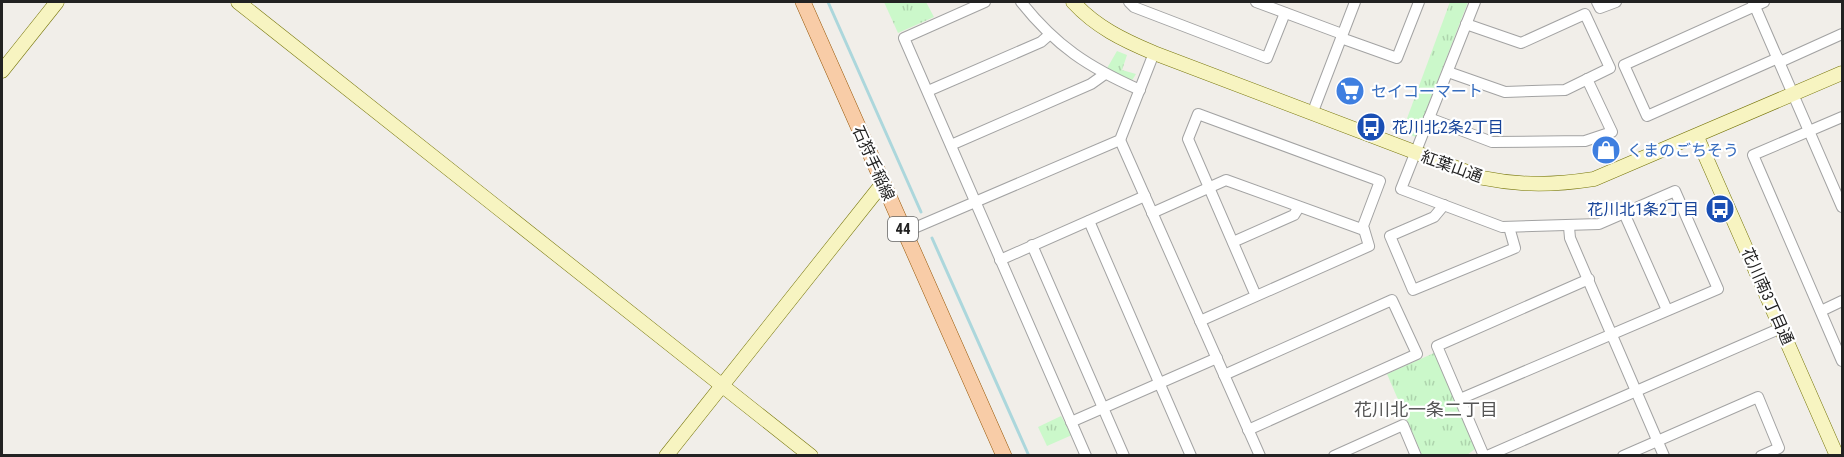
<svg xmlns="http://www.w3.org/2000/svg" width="1844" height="457" font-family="'Roboto Condensed','Noto Sans JP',sans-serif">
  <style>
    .park { fill: url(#park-tufts) }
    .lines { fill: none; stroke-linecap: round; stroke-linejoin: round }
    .stream { stroke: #acd7dc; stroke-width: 3 }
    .street-casing { stroke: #a3a3a3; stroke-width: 12 }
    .secondary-casing { stroke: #77760b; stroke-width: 15 }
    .primary-casing { stroke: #985808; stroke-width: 16 }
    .street { stroke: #fff; stroke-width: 10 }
    .secondary { stroke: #f7f4c1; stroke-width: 14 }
    .primary { stroke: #f8cca7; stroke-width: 15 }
    .labels { text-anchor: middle; stroke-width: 4.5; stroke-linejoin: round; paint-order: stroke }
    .shield { fill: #fff; stroke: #646464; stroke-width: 1.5 }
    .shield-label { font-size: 15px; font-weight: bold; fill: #222 }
    .shop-label { font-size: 16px; fill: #366cbe; stroke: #fff; text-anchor: start }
    .transit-label { font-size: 16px; fill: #164399; stroke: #fff; text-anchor: start }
    .street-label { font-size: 16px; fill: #222; stroke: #fff }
    .neighbourhood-label { font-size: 18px; fill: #555; stroke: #fff }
  </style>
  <defs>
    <pattern id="park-tufts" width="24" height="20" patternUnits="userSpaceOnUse" patternTransform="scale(1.5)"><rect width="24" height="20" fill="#cbf8ca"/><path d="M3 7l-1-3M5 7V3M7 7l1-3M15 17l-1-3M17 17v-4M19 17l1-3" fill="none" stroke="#aed4ad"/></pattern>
  </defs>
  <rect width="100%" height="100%" fill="#f1eee9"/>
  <!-- park -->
  <g class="park">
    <polygon points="884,2 926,2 934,17 898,33"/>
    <polygon points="1450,2 1468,2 1416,137 1402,132"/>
    <polygon points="1117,51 1127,55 1122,70 1136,74 1131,82 1106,70"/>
    <polygon points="1434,353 1475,449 1467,455 1422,455 1387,374"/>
    <polygon points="1061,416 1072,435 1047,446 1038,427"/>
  </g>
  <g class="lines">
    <!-- stream -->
    <g class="stream">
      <polyline points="828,2 921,212"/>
      <polyline points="932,238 1029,456"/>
    </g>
    <!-- street casing -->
    <g class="street-casing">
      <g id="street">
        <polyline points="985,2 904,38 1086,456"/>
        <path d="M1021,2C1056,46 1088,67 1140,90"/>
        <polyline points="1129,2 1134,7 1267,58 1285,13"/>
        <polyline points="1256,2 1342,34"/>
        <polyline points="1597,2 1600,8 1616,2"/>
        <polyline points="1753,2 1842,207"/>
        <polyline points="1764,2 1624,65 1647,116 1778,58"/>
        <polyline points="1341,38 1397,58 1419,2"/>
        <polyline points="1780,62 1842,34"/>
        <polyline points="1448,72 1505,92 1565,90 1610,68 1585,14 1521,43 1466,24"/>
        <polyline points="928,91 1041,42 1049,35"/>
        <polyline points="1312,114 1355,2"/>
        <polyline points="1842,117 1753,155 1842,361"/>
        <polyline points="1429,118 1492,142 1585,141 1612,132 1587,79"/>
        <polyline points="1120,140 1260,456"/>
        <polyline points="951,145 1091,84 1105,74"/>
        <polyline points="1444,205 1434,217 1390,236 1413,290 1515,248 1509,227"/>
        <polyline points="1152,213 1226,180 1364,230"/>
        <polyline points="1624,213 1667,310"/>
        <polyline points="1089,221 1191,456"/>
        <polyline points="1569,227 1570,238 1664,456"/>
        <polyline points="905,232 1120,140 1154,53"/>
        <polyline points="1233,242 1294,215 1299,207"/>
        <polyline points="1032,245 1124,456"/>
        <polyline points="1000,260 1145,196"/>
        <polyline points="1821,311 1842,301"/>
        <polyline points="1200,321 1369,246 1363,226 1380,181 1198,114 1188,139 1256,296"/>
        <polyline points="1224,375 1392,300 1417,354 1248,430"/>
        <polyline points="1460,399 1718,289 1675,191 1599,224 1502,227 1401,189 1475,2"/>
        <polyline points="1071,422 1217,358"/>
        <polyline points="1334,456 1403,425 1416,456"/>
        <polyline points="1484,456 1437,346 1589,279"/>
        <polyline points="1487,456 1781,328"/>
        <polyline points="1623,456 1758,397 1779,448 1761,456"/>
      </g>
    </g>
    <!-- secondary casing -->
    <g class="secondary-casing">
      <g id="secondary">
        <polyline points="238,2 811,456"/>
        <path d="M1073,2C1096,27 1123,40 1154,53L1483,178C1522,186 1555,185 1594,179L1842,73"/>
        <polyline points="2,71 57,2"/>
        <polyline points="1697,137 1837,456"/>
        <polyline points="666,456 883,183"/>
      </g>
    </g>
    <!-- primary casing -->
    <g class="primary-casing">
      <polyline id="primary" points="803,2 1004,456"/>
    </g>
    <!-- street -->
    <use href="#street" class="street"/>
    <!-- secondary -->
    <use href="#secondary" class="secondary"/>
    <!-- primary -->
    <use href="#primary" class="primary"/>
  </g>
  <!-- icons -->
  <defs>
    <g id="supermarket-disc" transform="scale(1.5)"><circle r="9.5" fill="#3f7fe0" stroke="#fff"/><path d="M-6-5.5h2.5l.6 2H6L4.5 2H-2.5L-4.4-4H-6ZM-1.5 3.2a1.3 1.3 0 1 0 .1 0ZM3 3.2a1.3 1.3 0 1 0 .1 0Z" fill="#fff"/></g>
    <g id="bus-disc" transform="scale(1.5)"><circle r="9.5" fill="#1a4fb4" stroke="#fff"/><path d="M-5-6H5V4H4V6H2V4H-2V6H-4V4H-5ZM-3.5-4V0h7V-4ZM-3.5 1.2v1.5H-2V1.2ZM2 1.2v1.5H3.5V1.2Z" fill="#fff"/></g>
    <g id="shop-disc" transform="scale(1.5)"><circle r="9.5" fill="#3f7fe0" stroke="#fff"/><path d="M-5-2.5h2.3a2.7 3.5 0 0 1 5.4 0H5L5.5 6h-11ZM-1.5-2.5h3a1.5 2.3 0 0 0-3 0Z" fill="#fff"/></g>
  </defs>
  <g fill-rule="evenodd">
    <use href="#supermarket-disc" x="1350" y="91"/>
    <use href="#bus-disc" x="1371" y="127"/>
    <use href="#shop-disc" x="1606" y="150"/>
    <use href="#bus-disc" x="1720" y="209"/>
  </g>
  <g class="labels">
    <!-- shield labels -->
    <rect class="shield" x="888" y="217" width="30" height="24" rx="4.5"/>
    <g class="shield-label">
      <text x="903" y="234">44</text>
    </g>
    <!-- shop labels -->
    <g class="shop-label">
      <text x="1371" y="97">セイコーマート</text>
      <text x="1627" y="156">くまのごちそう</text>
    </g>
    <!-- transit labels -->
    <g class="transit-label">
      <text x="1392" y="133">花川北2条2丁目</text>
      <text x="1699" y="215" text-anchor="end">花川北1条2丁目</text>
    </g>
    <!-- street labels -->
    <g class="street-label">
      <text transform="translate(874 163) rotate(66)" y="6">石狩手稲線</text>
      <text transform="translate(1452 166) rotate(20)" y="6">紅葉山通</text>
      <text transform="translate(1768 296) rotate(66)" y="6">花川南3丁目通</text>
    </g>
    <!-- neighbourhood labels -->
    <g class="neighbourhood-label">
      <text x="1426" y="416">花川北一条二丁目</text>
    </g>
  </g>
  <!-- border -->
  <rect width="1844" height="457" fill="none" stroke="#222222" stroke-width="6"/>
</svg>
